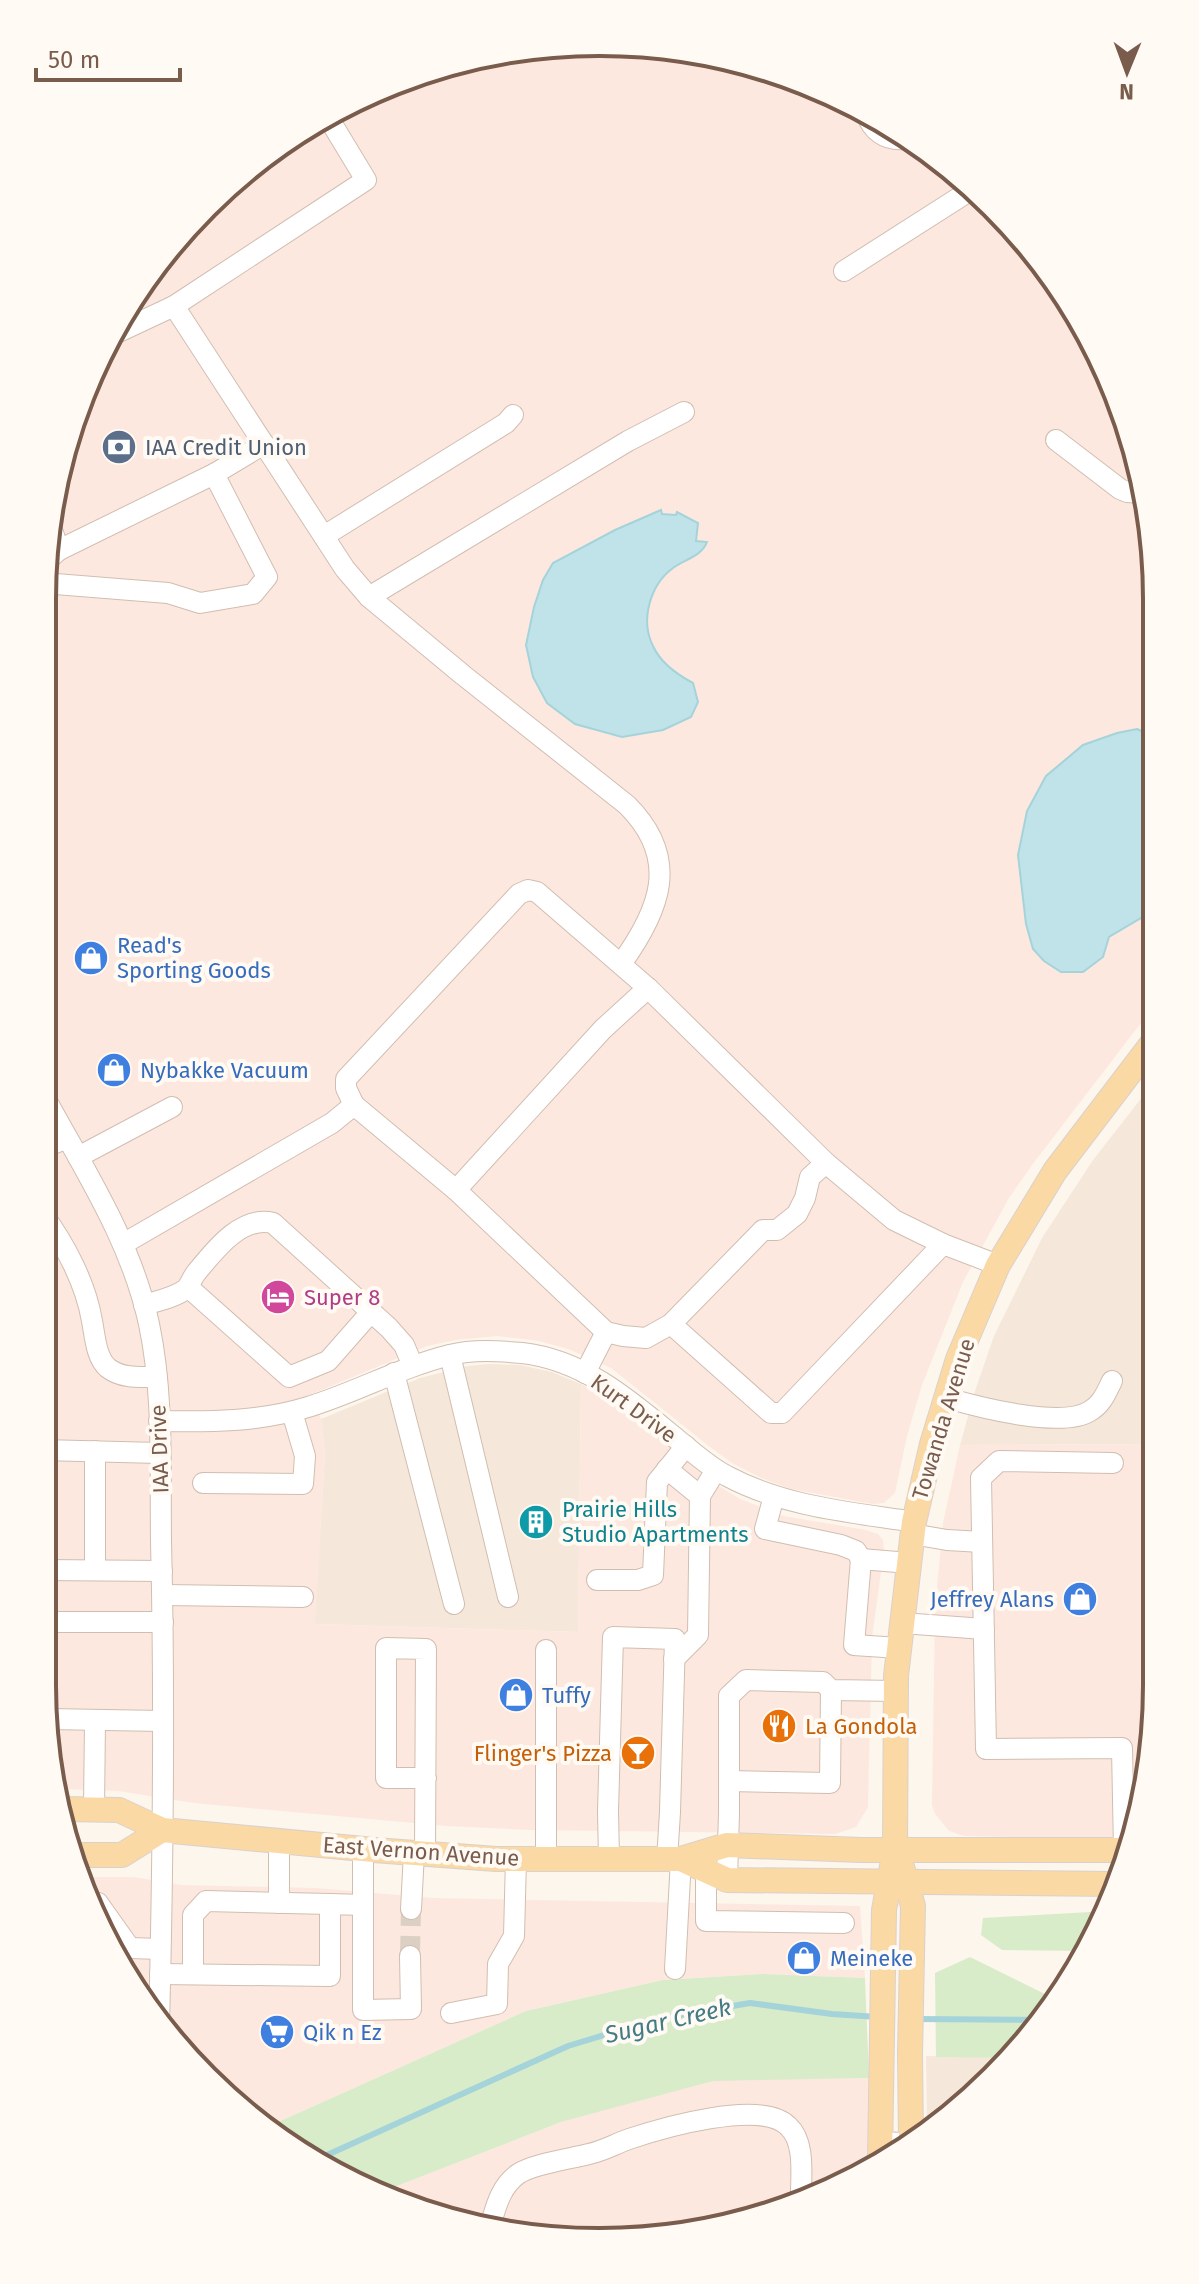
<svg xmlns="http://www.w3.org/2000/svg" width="1199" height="2284" font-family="'Fira Sans',sans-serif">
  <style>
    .residential { fill: #f5e8da }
    .commercial { fill: #fde8e0 }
    .green { fill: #d8ecc9 }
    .water { fill: #bfe3e8; stroke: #a5d3da; stroke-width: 2 }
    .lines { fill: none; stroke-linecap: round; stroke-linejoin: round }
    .stream { stroke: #a5d3da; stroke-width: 6 }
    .minor-tunnel { stroke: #dcd0c4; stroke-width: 20; stroke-dasharray: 20 10; stroke-linecap: butt }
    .minor-casing { stroke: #d1beb0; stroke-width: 22 }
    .major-casing { stroke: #dad1cd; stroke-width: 26 }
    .minor { stroke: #fff; stroke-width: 20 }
    .major { stroke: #fbd9a5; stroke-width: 24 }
    .labels { text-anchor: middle; stroke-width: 8; stroke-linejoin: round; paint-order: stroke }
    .service-label { font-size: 22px; fill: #4e5e75; stroke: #fffaf3; text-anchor: start }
    .shop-label { font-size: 22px; fill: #366cbe; stroke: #fffaf3; text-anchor: start }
    .hotel-label { font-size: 22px; fill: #b23c85; stroke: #fffaf3; text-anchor: start }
    .street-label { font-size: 22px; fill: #7a5c4d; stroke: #fffaf3 }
    .culture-label { font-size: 22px; fill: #0d838f; stroke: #fffaf3; text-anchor: start }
    .food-label { font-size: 22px; fill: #c56008; stroke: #fffaf3; text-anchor: start }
    .water-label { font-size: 24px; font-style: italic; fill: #437c86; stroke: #fffaf3 }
    .rim { fill: none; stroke: #7a5c4d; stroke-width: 4 }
  </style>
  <rect width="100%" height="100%" fill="#fdf6ec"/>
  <!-- residential -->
  <g class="residential">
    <polygon points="1154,1082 1156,1720 1146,1782 1145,1444 960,1445 976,1388 994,1336 1042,1238 1093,1160"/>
    <polygon points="489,1364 520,1365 552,1372 581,1384 578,1632 314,1624 325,1453 321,1419 420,1378 467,1366"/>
    <polygon points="926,2056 1010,2058 967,2103 927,2129"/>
  </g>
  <!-- commercial -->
  <g class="commercial">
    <polygon points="636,43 744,61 846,100 967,180 1042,260 1115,387 1152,526 1154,1006 1032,1165 1009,1198 963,1282 922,1385 907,1436 895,1493 884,1503 873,1504 791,1489 761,1478 732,1463 710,1447 611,1368 568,1349 539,1341 497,1336 456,1340 427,1346 312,1394 321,1419 325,1453 315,1624 578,1632 581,1384 614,1402 719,1486 740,1499 784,1516 866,1530 878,1534 883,1540 884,1550 872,1638 868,1807 856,1827 835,1834 528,1830 446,1826 194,1803 118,1791 59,1789 42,1684 43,564 61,455 100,353 157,260 232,180 321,116 421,71 527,47"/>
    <polygon points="1145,1444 1146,1782 1138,1828 1134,1840 964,1836 949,1831 935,1814 932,1805 935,1609 943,1523 960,1445"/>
    <polygon points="78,1877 134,1877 181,1885 316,1888 434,1898 860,1906 865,1978 763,1974 663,1980 526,2011 267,2127 157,2024"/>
    <polygon points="869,2078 867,2166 813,2199 636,2241 456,2223 384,2191 561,2122 713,2080"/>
  </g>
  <!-- green -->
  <g class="green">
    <polygon points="1107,1911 1099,1931 1087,1951 1002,1950 981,1935 983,1918"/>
    <polygon points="970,1957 1057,2000 1042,2024 1010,2058 936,2057 935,1973"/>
    <polygon points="763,1974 865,1978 869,2078 713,2081 561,2122 384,2191 290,2148 267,2127 526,2011 663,1980"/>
  </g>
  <!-- water -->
  <g class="water">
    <path d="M661,510L662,514L676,515L677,512L698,523L696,541L707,542C701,557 685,559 673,568C650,585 640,620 653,646C660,662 678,675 693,683L698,702L691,717L663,730L622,737L575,724L547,703L533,677L526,645L534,607L543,580L553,563L615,530Z"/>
    <polygon points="1137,729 1153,736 1153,904 1146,915 1109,937 1103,957 1083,972 1061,972 1044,961 1033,949 1026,924 1018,855 1027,811 1046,776 1083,745 1117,733"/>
  </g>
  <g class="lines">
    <!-- stream -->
    <g class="stream">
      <polyline points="917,2019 1044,2020"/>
      <polyline points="316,2160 568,2046 657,2019 750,2003 832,2014 878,2017"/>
    </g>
    <!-- minor-tunnel -->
    <polyline class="minor-tunnel" points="410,1956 411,1909"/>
    <!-- minor casing -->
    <g class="minor-casing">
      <g id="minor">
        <path d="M866,113C872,131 885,141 905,139"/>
        <polyline points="844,271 974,188"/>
        <path d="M174,306L345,569L369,597L463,675L627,805C681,859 660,910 621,964"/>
        <polyline points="110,336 174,306 366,180 326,114"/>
        <polyline points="1056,440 1120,489 1127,492 1143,493"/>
        <polyline points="324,536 506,423 513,415"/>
        <polyline points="59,550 214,474"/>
        <polyline points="43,564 59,550 50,524"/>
        <polyline points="43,583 168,593 200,603 253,594 267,577 214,474 264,444"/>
        <polyline points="369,597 628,441 684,412"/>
        <path d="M43,1094C83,1168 131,1240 149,1324C164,1395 160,1469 161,1541C165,1703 163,1865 159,2026"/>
        <polyline points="354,1105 346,1088 346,1079 519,894 528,890 537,892 648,988 826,1163 810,1177 805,1198 797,1214 777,1230 763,1230 671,1324 646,1338 623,1336 606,1332 585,1373"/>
        <polyline points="43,1148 67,1138"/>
        <polyline points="78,1157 172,1107"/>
        <polyline points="826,1163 894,1220 943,1244 998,1265"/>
        <path d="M42,1213C65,1244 86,1284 92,1321C95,1336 96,1358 108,1368C122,1379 141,1377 157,1377"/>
        <polyline points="123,1244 332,1123 354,1105 456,1190"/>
        <polyline points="188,1287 289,1377 328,1361 371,1312"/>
        <path d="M144,1305C157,1301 174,1298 186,1289C190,1285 192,1278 196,1273C214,1251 241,1215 273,1223L389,1328L404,1345L413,1366"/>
        <polyline points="671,1324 771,1413 782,1413 943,1244"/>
        <polyline points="606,1332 456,1190 603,1029 648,988"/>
        <polyline points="450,1355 508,1597"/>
        <polyline points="394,1373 454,1604"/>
        <path d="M947,1398C978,1407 1062,1429 1090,1411C1102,1404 1106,1393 1112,1381"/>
        <path d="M159,1421C210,1422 259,1422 308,1407C357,1392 401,1367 450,1355C473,1349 499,1351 522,1353C585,1360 632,1402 678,1440C694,1453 709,1467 727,1476C785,1507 850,1512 914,1522"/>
        <polyline points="42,1450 159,1453"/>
        <polyline points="1113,1463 999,1461 981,1478 986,1749 1122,1748 1124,1850"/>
        <polyline points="667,1469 700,1496"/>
        <polyline points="203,1483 303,1484 305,1456 292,1412"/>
        <polyline points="774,1496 765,1529 841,1545 856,1551 861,1559"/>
        <polyline points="912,1534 947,1540 982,1542"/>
        <polyline points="42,1570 162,1571"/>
        <polyline points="95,1570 95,1451"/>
        <polyline points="597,1580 638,1580 653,1575 657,1482 686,1446"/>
        <polyline points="163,1595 303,1597"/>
        <polyline points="42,1622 163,1622"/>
        <polyline points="902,1623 984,1629"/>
        <polyline points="899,1648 854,1645 861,1559 909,1563"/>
        <polyline points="674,1659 698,1635 700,1496 716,1470"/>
        <polyline points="48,1719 162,1721"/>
        <polyline points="729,1781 830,1783 831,1690"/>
        <polyline points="94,1809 95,1720"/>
        <polyline points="363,1849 363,2010 411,2009 410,1956"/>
        <polyline points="425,1854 426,1649 386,1648 386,1778 426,1778"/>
        <polyline points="546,1859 546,1650"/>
        <polyline points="609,1859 608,1811 613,1637 675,1639 670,1812 667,1860"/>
        <polyline points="706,1860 706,1921 844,1923"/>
        <polyline points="727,1880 729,1813 729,1696 746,1680 823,1682 831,1690 896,1691"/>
        <polyline points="93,1903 98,1903 130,1948 160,1949"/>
        <polyline points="279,1903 279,1840"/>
        <polyline points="411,1909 414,1853"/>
        <polyline points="675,1969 681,1859"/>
        <polyline points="160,1974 330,1976 330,1904 363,1905"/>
        <polyline points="193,1974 193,1915 206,1901 330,1904"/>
        <polyline points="451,2013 497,2004 498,1964 514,1936 516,1859"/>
        <polyline points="880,2142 903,2143"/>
        <path d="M490,2226C496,2207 500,2187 518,2174C533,2164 570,2159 589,2154C603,2151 615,2144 629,2139C662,2128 761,2099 788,2126C807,2143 800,2180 801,2202"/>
      </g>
    </g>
    <!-- major casing -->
    <g class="major-casing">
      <g id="major">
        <polyline points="63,1809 119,1810 162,1830 374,1850 496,1859 681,1859 727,1845 861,1850 1130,1850"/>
        <polyline points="70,1855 122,1855 162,1830"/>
        <polyline points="681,1859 727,1880 1117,1884"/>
        <polyline points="902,1867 913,1906 910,2054 911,2138"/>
        <polyline points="880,2158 884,1910 895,1850 896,1676 914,1522 932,1444 958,1359 998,1265 1055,1171 1154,1041"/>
      </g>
    </g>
    <!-- minor -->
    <use href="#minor" class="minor"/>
    <!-- major -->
    <use href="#major" class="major"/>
  </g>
  <!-- icons -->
  <defs>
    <g id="bank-disc" transform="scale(1.8)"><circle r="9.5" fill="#5c6f8a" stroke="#fffaf3"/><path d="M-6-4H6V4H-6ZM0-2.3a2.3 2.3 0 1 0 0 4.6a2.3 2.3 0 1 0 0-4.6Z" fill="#fff"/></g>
    <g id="shop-disc" transform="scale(1.8)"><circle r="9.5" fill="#3f7fe0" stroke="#fffaf3"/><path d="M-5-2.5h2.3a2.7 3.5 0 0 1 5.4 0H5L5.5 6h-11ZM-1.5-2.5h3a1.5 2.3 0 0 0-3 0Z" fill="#fff"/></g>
    <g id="hotel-disc" transform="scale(1.8)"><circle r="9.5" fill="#d1479c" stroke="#fffaf3"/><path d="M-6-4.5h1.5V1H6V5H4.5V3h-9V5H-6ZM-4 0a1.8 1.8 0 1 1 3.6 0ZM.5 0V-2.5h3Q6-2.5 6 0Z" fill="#fff"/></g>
    <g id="building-disc" transform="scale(1.8)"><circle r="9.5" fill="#0f9aa8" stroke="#fffaf3"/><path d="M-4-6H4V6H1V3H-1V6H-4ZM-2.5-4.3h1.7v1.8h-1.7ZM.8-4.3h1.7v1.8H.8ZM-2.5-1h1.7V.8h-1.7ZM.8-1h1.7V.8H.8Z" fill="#fff"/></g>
    <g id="restaurant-disc" transform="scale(1.8)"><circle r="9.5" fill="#e8710a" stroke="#fffaf3"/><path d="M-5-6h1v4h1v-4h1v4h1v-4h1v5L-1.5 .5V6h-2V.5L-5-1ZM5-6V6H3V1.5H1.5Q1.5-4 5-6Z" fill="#fff"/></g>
    <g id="bar-disc" transform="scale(1.8)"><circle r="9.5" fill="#e8710a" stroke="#fffaf3"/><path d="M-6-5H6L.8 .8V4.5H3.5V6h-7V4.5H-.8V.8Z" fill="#fff"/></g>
    <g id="supermarket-disc" transform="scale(1.8)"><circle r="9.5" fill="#3f7fe0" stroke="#fffaf3"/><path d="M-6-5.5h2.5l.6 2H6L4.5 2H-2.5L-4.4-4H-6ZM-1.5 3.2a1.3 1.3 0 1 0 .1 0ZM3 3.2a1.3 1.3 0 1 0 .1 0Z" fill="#fff"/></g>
  </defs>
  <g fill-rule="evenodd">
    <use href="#bank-disc" x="119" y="447"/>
    <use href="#shop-disc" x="91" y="958"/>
    <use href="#shop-disc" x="114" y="1070"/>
    <use href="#hotel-disc" x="278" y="1297"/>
    <use href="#building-disc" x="536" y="1522"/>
    <use href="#shop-disc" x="1080" y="1599"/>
    <use href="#shop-disc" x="516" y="1695"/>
    <use href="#restaurant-disc" x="779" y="1726"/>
    <use href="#bar-disc" x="638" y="1753"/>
    <use href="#shop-disc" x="804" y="1958"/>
    <use href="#supermarket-disc" x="277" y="2032"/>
  </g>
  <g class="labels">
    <!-- service labels -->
    <g class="service-label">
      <text x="145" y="455">IAA Credit Union</text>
    </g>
    <!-- shop labels -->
    <g class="shop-label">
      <text x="117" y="953">Read's<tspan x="117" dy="25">Sporting Goods</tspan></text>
      <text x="140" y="1078">Nybakke Vacuum</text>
      <text x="1054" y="1607" text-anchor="end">Jeffrey Alans</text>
      <text x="542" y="1703">Tuffy</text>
      <text x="830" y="1966">Meineke</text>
      <text x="303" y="2040">Qik n Ez</text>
    </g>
    <!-- hotel labels -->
    <g class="hotel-label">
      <text x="304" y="1305">Super 8</text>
    </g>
    <!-- street labels -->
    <g class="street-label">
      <text transform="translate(634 1408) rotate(36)" y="8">Kurt Drive</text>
      <text transform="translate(943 1419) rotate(-73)" y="8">Towanda Avenue</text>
      <text transform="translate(159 1449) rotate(-92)" y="8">IAA Drive</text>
      <text transform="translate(421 1851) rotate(4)" y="8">East Vernon Avenue</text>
    </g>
    <!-- culture labels -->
    <g class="culture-label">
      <text x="562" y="1517">Prairie Hills<tspan x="562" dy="25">Studio Apartments</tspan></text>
    </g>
    <!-- food labels -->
    <g class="food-label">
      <text x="805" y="1734">La Gondola</text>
      <text x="612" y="1761" text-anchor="end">Flinger's Pizza</text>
    </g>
    <!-- water labels -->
    <g class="water-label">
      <text transform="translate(668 2021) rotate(-13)" y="8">Sugar Creek</text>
    </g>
  </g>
  <!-- crop -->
  <path d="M0 0H1199V2284H0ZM599 56H600A543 543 0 0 1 1143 599V1685A543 543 0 0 1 600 2228H599A543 543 0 0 1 56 1685V599A543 543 0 0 1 599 56Z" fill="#fffaf3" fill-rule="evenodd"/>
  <path class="rim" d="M599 56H600A543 543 0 0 1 1143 599V1685A543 543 0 0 1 600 2228H599A543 543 0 0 1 56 1685V599A543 543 0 0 1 599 56Z"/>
  <!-- north arrow -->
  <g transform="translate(1127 72) rotate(181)" stroke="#fffaf3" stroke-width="6" paint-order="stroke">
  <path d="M0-6L14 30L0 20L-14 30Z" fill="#7a5c4d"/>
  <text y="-12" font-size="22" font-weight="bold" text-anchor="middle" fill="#7a5c4d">N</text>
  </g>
  <!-- scale -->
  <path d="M36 68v12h144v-12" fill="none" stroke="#7a5c4d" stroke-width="4"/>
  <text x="48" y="68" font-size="24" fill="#7a5c4d" stroke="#fffaf3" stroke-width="6" paint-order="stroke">50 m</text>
</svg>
